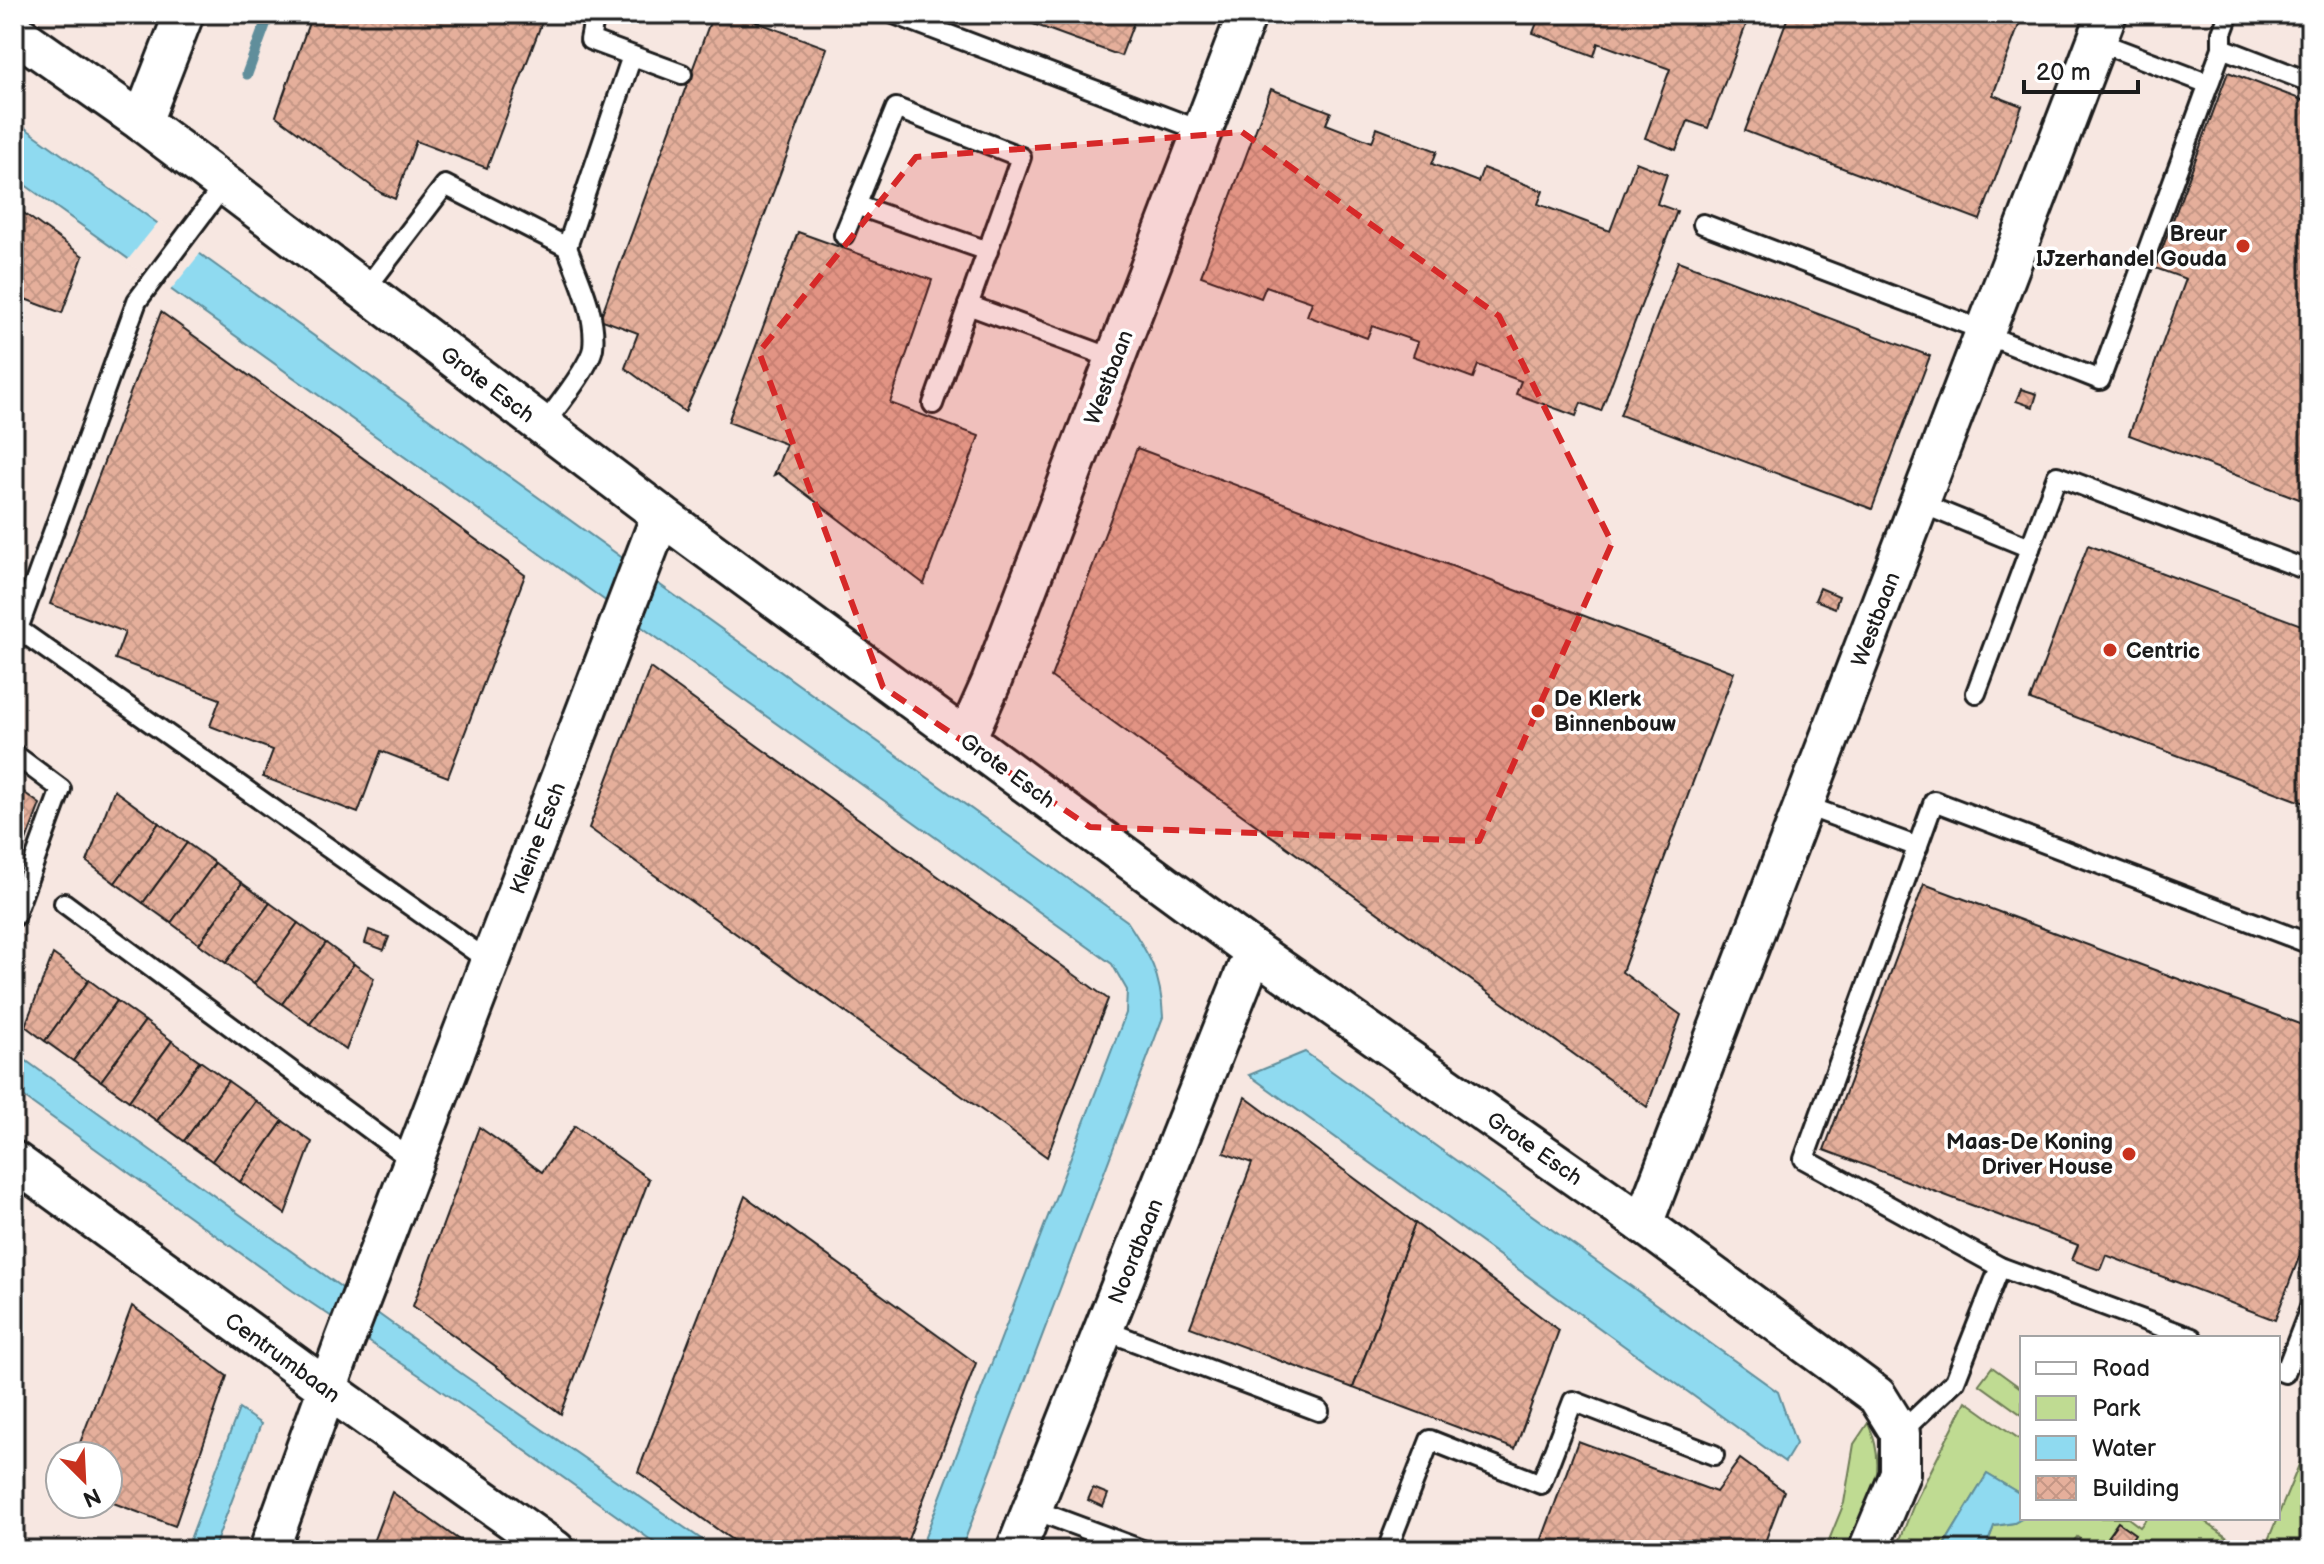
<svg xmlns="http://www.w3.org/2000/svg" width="2324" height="1564" font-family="'Balsamiq Sans',sans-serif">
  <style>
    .green { fill: #bfdb92; stroke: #6e7c57; stroke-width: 2 }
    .water { fill: #8fdaf0; stroke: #618e9b; stroke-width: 2 }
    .pier { fill: #f7e7e1 }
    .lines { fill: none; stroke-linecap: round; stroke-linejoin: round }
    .stream { stroke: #618e9b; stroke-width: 11 }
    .building { fill: url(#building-cross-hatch); stroke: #1c1c1c; stroke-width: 2 }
    .lane-casing { stroke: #1c1c1c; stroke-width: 24 }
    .street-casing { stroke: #1c1c1c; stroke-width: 44 }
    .lane { stroke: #fff; stroke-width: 18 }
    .street { stroke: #fff; stroke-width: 38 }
    .marked { fill: #d62828; fill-opacity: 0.2; stroke: #d62828; stroke-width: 6; stroke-dasharray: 16 10; stroke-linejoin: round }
    .poi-dot { fill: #c8321e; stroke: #fff; stroke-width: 3 }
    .labels { text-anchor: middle; stroke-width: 7; stroke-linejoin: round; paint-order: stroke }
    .poi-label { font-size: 22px; font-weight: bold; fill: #1c1c1c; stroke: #fff; text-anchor: end }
    .street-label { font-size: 22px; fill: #1c1c1c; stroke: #fff }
  </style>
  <defs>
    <pattern id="building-cross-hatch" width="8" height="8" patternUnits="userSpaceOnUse" patternTransform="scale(2)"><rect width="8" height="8" fill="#e5af9b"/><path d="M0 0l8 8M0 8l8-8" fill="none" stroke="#c49685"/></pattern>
  </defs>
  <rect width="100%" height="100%" fill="#f7e7e1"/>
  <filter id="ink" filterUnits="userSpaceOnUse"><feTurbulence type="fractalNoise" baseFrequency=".0125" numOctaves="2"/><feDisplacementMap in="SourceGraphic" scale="16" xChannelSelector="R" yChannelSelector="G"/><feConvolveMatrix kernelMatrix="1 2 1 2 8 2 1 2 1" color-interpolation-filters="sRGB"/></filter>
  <g filter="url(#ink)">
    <!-- green -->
    <g class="green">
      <polygon points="1992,1367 2022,1389 2022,1415 1979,1384"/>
      <polygon points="1966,1401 2022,1441 2022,1495 1987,1474 1941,1550 1896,1550 1914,1504"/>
      <path d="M1868,1423C1890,1472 1869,1504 1851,1550H1825L1844,1503L1854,1444Z"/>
      <polygon points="2310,1438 2310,1550 2264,1550"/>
      <polygon points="2023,1518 2128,1518 2140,1527 2147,1518 2200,1518 2244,1550 2095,1550 2077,1537 2067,1550 1985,1550 1994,1526 2014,1523"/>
    </g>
    <!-- water -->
    <g class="water">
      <path d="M14,120L1127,921C1150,956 1161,973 1163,1017L961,1550H920L1126,1013L1127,990L1112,964L14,177Z"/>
      <polygon points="14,1052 462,1374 717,1550 665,1550 419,1375 293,1291 14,1090"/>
      <polygon points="1305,1052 1778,1392 1796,1444 1785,1462 1249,1075"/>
      <polygon points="239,1409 261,1424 213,1550 186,1550"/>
      <polygon points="1987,1474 2022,1495 2023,1518 2014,1523 1994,1526 1985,1550 1941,1550"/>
    </g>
    <!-- pier -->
    <polygon class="pier" points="160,220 203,250 169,292 126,262"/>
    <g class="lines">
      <!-- stream -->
      <polyline class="stream" points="247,74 269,14"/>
    </g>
    <!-- building -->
    <g class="building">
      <polygon points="312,14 545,14 487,168 416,141 395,199 381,193 276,116"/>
      <polygon points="713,14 735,14 827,48 721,332 685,412 625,368 638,333 600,319"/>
      <polygon points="1006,14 1137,14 1121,56"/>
      <polygon points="1523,14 1750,14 1708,128 1688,121 1676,150 1645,138 1670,69 1598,43 1594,56 1533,33 1538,20"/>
      <polygon points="1789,14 2023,14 1993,95 2022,106 1980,220 1745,131"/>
      <polygon points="2228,72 2310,103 2310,503 2129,435 2186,279 2155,268"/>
      <polygon points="1271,89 1331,112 1326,124 1372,142 1377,128 1437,151 1432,164 1478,182 1483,168 1543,191 1538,204 1610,231 1636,162 1667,174 1657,204 1677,211 1601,411 1581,403 1576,416 1516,394 1521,381 1478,365 1473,378 1413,356 1418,342 1372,326 1367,338 1307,316 1312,302 1266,286 1261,298 1201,276"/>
      <polygon points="14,206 83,256 62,313 14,295"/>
      <polygon points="798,232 932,280 890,403 979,436 924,584 778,473 774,475 786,444 728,422"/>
      <polygon points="1678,261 1930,356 1872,509 1620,415"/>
      <polygon points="161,312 525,575 448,777 381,751 358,813 263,777 273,750 210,726 220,699 115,659 125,632 50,604"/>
      <polygon points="2021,389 2037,394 2033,407 2016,401"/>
      <polygon points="1137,448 1734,672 1622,972 1681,1015 1647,1107 1051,677"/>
      <polygon points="2088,545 2309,628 2310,625 2310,805 2030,700"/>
      <polygon points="1820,588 1839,596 1835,608 1815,600"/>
      <polygon points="650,668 1108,999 1047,1157 589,828"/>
      <polygon points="14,785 40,804 14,873"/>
      <polygon points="114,790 159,823 115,883 87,862"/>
      <polygon points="159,823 187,843 143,903 115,883"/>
      <polygon points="187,843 215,863 171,923 143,903"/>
      <polygon points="215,863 242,883 199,944 171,923"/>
      <polygon points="242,883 270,903 226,963 199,944"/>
      <polygon points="1924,884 2310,1028 2310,1229 2275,1320 2106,1255 2100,1270 2072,1260 2078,1245 1824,1150"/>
      <polygon points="270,903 298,923 254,984 226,963"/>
      <polygon points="298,923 326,943 282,1004 254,984"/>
      <polygon points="369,930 389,937 384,950 365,943"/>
      <polygon points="326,943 354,964 310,1024 282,1004"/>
      <polygon points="53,954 89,980 45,1041 25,1026"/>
      <polygon points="354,964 374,978 346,1050 310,1024"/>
      <polygon points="89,980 117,1001 73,1061 45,1041"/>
      <polygon points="117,1001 145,1021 101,1081 73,1061"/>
      <polygon points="145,1021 172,1041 129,1101 101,1081"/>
      <polygon points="172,1041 200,1061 157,1121 129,1101"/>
      <polygon points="200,1061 228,1081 184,1141 157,1121"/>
      <polygon points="228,1081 256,1101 212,1161 184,1141"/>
      <polygon points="1245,1097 1415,1223 1353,1388 1190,1327 1252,1163 1224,1153"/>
      <polygon points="256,1101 283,1121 240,1182 212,1161"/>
      <polygon points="283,1121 312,1142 285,1214 240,1182"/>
      <polygon points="575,1126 649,1179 561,1414 413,1306 479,1127 542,1172"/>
      <polygon points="745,1196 976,1363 904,1550 746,1550 638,1472"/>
      <polygon points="1415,1223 1559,1330 1515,1449 1353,1388"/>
      <polygon points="132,1306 227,1376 175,1526 108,1501 108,1456 75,1456"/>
      <polygon points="1578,1441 1716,1492 1740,1459 1784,1491 1762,1550 1538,1550"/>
      <polygon points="1093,1488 1108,1494 1103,1507 1088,1500"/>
      <polygon points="392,1492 473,1550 370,1550"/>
      <polygon points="2118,1522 2135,1534 2125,1548 2108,1536"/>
    </g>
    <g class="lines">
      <!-- lane casing -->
      <g class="lane-casing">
        <g id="lane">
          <polyline points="595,14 590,40 682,74"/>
          <polyline points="894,14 1202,131"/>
          <polyline points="2096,41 2209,84"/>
          <polyline points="2222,48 2310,82"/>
          <polyline points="224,185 137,301 18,629 490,962"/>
          <polyline points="856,205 988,251"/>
          <polyline points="1703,224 1985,331"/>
          <polyline points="844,235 896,108 1021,157 933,404"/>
          <polyline points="364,291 445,185 567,247 632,56"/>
          <polyline points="968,305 1115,359"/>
          <polyline points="1984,334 2100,380 2222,48 2222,33 2229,14"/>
          <path d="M543,426C555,409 590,367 593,348C597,314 578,278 567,247"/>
          <polyline points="1920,503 2030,548"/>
          <polyline points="1976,693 2057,476 2310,571"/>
          <polyline points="14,754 61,789 14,917"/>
          <polyline points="1804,805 1918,847"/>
          <polyline points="64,903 413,1161"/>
          <polyline points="1104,1330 1319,1411"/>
          <polyline points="2192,1338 2000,1267 1804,1159 1934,801 2310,944"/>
          <polyline points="2278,1370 2285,1373 2310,1308"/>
          <polyline points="1900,1433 1955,1381 2000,1267"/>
          <polyline points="1032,1509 1142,1550"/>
          <polyline points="1387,1550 1430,1440 1541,1484 1573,1401 1714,1455"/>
        </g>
      </g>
      <!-- street casing -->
      <g class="street-casing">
        <g id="street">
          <polyline points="14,32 142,122 661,515 1254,951 1643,1224 1877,1396 1900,1433 1900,1474 1868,1550"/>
          <polyline points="142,122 184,14"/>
          <polyline points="966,739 991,683 1247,14"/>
          <polyline points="14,1161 329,1390 555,1550"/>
          <polyline points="1643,1224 2107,14"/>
          <polyline points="269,1550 345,1340 661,515"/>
          <polyline points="1016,1550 1254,951"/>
        </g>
      </g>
      <!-- lane -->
      <use href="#lane" class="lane"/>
      <!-- street -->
      <use href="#street" class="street"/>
    </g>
  </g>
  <!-- marked area -->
  <path class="marked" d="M1242,132L1499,316L1612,543L1479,841L1090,827L883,687L759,352L916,157Z"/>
  <!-- markers -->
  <g class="poi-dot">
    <circle cx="2243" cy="246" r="8"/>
    <circle cx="2110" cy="650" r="8"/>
    <circle cx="1538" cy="711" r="8"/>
    <circle cx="2129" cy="1154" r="8"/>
  </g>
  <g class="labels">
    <!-- poi labels -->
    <g class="poi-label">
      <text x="2227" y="241">Breur<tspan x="2227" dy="25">IJzerhandel Gouda</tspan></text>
      <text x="2126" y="658" text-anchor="start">Centric</text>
      <text x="1554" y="706" text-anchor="start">De Klerk<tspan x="1554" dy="25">Binnenbouw</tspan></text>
      <text x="2113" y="1149">Maas-De Koning<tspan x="2113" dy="25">Driver House</tspan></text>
    </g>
    <!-- street labels -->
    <g class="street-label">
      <text transform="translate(1108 377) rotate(-69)" y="8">Westbaan</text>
      <text transform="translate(488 384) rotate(37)" y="8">Grote Esch</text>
      <text transform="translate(1875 619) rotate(-69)" y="8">Westbaan</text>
      <text transform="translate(1008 770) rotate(36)" y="8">Grote Esch</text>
      <text transform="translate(537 838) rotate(-69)" y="8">Kleine Esch</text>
      <text transform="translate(1535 1148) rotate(35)" y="8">Grote Esch</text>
      <text transform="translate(1135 1251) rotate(-68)" y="8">Noordbaan</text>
      <text transform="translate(283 1357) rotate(36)" y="8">Centrumbaan</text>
    </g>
  </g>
  <!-- margin -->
  <rect width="2324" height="1564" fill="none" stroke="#fff" stroke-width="48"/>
  <rect x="24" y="24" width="2276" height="1516" fill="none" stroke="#1c1c1c" stroke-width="3" filter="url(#ink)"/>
  <!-- legend -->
  <rect x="2020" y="1336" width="260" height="184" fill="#ffffff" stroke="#a4a4a4" stroke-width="2"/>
  <rect x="2036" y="1362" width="40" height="12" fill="#ffffff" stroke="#a4a4a4" stroke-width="2"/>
  <text x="2092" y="1376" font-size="24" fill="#1c1c1c">Road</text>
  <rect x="2036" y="1396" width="40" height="24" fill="#bfdb92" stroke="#a4a4a4" stroke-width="2"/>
  <text x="2092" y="1416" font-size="24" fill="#1c1c1c">Park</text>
  <rect x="2036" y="1436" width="40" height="24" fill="#8fdaf0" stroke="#a4a4a4" stroke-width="2"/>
  <text x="2092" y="1456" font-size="24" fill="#1c1c1c">Water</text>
  <rect x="2036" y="1476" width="40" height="24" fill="url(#building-cross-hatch)" stroke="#a4a4a4" stroke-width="2"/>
  <text x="2092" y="1496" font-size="24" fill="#1c1c1c">Building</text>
  <!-- north arrow -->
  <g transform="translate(84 1480) rotate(156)"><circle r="38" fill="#ffffff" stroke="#a4a4a4" stroke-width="2"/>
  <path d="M0-6L14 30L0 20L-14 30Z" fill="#c8321e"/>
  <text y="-12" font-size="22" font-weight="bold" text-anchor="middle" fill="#1c1c1c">N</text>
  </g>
  <!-- scale -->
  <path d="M2024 80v12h114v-12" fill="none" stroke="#1c1c1c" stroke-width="4"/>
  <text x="2036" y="80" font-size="24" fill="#1c1c1c" stroke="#ffffff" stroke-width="6" paint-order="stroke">20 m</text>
</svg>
